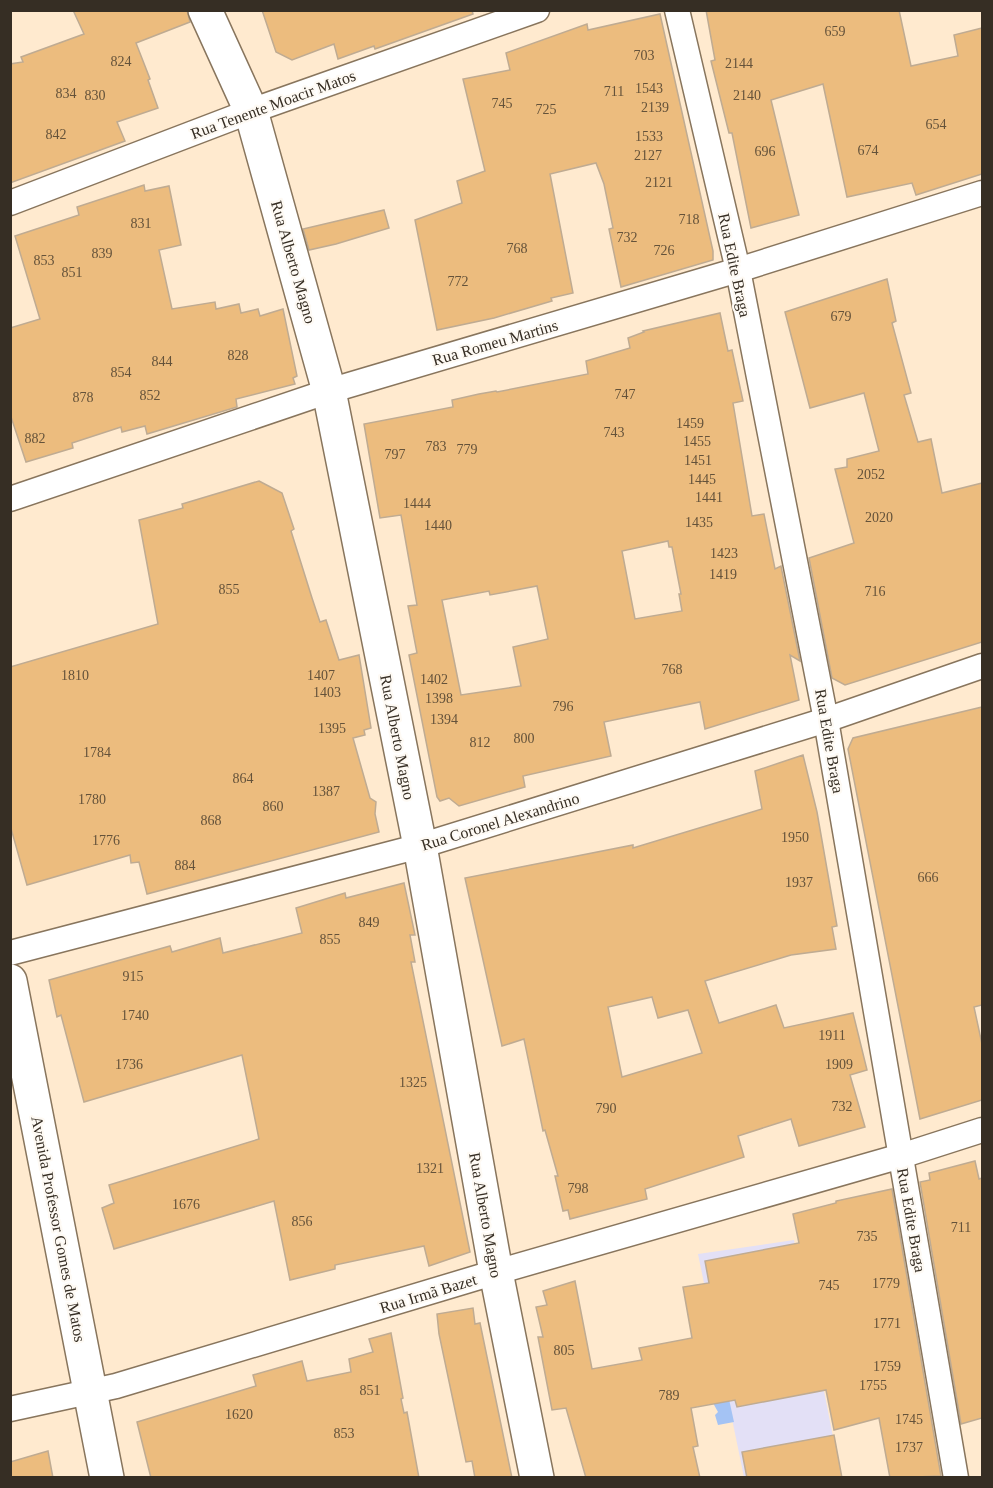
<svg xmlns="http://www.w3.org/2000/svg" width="993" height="1488" font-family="'Times New Roman',serif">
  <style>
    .commercial { fill: #e3e0f6 }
    .water { fill: #a4c3f4 }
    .building { fill: #ecbc7e; stroke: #bfab92; stroke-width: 1.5; fill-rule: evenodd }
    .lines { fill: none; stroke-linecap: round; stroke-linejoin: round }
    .minor-casing { stroke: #88755d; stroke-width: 27 }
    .primary-casing { stroke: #88755d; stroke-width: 36 }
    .minor { stroke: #fff; stroke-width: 24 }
    .primary { stroke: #fff; stroke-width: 33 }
    .labels { text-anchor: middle; stroke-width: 4.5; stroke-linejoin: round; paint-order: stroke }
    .number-label { font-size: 14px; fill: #64523a }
    .street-label { font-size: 16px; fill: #362e24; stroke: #fefaf4 }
  </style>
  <rect width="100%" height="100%" fill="#ffeacf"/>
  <!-- commercial -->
  <polygon class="commercial" points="794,1240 841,1477 744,1477 698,1254"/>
  <!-- water -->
  <polygon class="water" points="727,1390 734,1422 718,1425 715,1415 718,1412 713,1403"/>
  <!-- building -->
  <g class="building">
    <polygon points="73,10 187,10 190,22 136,43 150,79 148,80 158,108 117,122 125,141 10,183 10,64 23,62 21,57 84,34"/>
    <polygon points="262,10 472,10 473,14 375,49 374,46 338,59 334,44 292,60 276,52"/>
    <polygon points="706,10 899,10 911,66 958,56 954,35 982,28 982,174 916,195 912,183 847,197 823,84 771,100 799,215 751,228 732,133 729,133 711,61 715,60"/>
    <polygon points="660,14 713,251 713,260 621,287 609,229 613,228 604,184 596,163 550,174 573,293 551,298 552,301 494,318 437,330 415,220 462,203 457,181 485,171 463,79 510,70 506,53 587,24 588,30"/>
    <polygon points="144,185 145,191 169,186 181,245 159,250 172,309 215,302 216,309 239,304 241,313 258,309 260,316 283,309 297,376 293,378 295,384 236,399 237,407 147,434 145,426 122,432 121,427 72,443 73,448 26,462 10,414 10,328 40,319 15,236 79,215 77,207"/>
    <polygon points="384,210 389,228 336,244 309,250 303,229"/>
    <polygon points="887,279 896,321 892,323 911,393 904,395 918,442 931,439 942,493 982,483 982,642 845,685 832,678 809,558 854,543 835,469 847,467 847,459 879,451 864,393 810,408 785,312"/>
    <path d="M720,313L728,351L732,350L743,401L733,403L752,516L764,514L775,569L781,566L800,661L790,655L799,700L705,729L700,702L604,722L611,756L523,776L525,787L459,806L449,798L440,801L437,797L409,655L417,653L408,606L417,605L401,515L380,518L364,424L453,407L452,400L479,394L496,391L497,392L588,374L586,361L630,348L628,338L644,332L643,331ZM668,541L669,547H672L681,594H679L682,611L635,619L622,551ZM537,586L548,639L513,647L521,686L461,695L442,600L489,591L490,595Z"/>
    <polygon points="259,481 282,493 294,529 291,531 312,598 320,622 326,620 339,660 359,655 371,728 364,730 365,735 353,738 370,798 376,802 375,814 379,832 147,894 139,862 131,863 130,855 27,885 10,825 10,667 158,624 139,520 183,508 182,504"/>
    <polygon points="982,707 982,1005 974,1007 982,1044 982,1100 920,1119 848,749 853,738"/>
    <path d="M803,755L817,812L837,926L832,927L836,949L791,955L705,981L719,1023L776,1005L784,1028L853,1013L867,1070L850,1075L865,1127L799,1146L791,1119L738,1136L744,1157L645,1189L647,1199L570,1219L568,1210L563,1211L555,1176H558L545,1130L543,1131L524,1039L502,1046L465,878L633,845V848L762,809L755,771ZM652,997L658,1018L688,1010L702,1053L622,1077L608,1007Z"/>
    <polygon points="404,883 415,935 410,935 415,962 411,962 470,1252 429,1266 424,1246 335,1265 335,1269 290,1280 274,1201 114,1249 102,1208 114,1203 109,1185 259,1139 242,1055 84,1102 61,1015 57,1017 49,980 170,946 172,952 220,938 223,953 302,933 296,908 345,893 346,898"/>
    <polygon points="975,1161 979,1179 982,1178 982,1418 961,1424 920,1182 930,1180 929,1173"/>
    <polygon points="892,1189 941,1476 890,1478 879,1418 834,1430 826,1390 737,1407 735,1400 691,1408 698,1446 693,1447 700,1478 586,1478 566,1408 552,1410 538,1337 543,1337 536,1307 547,1305 543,1291 575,1281 592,1369 642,1360 639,1348 692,1338 683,1287 709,1283 705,1261 799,1243 793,1214 836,1203 836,1201"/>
    <polygon points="473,1308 475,1324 480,1323 512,1478 475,1478 472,1461 466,1462 439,1334 437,1314"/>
    <polygon points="391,1333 403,1398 401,1399 404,1413 407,1412 419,1478 151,1478 137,1422 256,1386 253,1375 302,1361 307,1381 351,1372 349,1359 373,1352 369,1339"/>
    <polygon points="834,1435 842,1478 747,1478 742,1452"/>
    <polygon points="48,1451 53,1478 10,1478 10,1462"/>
  </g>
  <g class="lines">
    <!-- minor casing -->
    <g class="minor-casing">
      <g id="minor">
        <polyline points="677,10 738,270 826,720 956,1478"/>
        <polyline points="10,203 251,111 537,10"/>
        <polyline points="10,499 329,391 738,270 982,193"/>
        <polyline points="10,953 420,846 826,720 982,666"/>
        <polyline points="10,1409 116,1386 486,1275 901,1156 982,1130"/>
      </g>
    </g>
    <!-- primary casing -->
    <g class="primary-casing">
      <g id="primary">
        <polyline points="205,10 251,111 329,391 420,846 496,1272 537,1478"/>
        <polyline points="10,981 107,1478"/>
      </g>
    </g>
    <!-- minor -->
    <use href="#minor" class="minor"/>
    <!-- primary -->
    <use href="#primary" class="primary"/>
  </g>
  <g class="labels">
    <!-- number labels -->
    <g class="number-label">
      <text x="835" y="36">659</text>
      <text x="644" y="60">703</text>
      <text x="121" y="66">824</text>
      <text x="739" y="68">2144</text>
      <text x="649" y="93">1543</text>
      <text x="614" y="96">711</text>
      <text x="66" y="98">834</text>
      <text x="95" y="100">830</text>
      <text x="747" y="100">2140</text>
      <text x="502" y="108">745</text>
      <text x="655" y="112">2139</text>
      <text x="546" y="114">725</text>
      <text x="936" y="129">654</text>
      <text x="56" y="139">842</text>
      <text x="649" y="141">1533</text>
      <text x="868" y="155">674</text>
      <text x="765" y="156">696</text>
      <text x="648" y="160">2127</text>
      <text x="659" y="187">2121</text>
      <text x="689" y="224">718</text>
      <text x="141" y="228">831</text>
      <text x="627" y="242">732</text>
      <text x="517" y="253">768</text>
      <text x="664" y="255">726</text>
      <text x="102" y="258">839</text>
      <text x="44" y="265">853</text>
      <text x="72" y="277">851</text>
      <text x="458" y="286">772</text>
      <text x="841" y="321">679</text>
      <text x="238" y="360">828</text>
      <text x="162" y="366">844</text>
      <text x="121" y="377">854</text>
      <text x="625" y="399">747</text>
      <text x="150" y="400">852</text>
      <text x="83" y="402">878</text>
      <text x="690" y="428">1459</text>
      <text x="614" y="437">743</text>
      <text x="35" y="443">882</text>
      <text x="697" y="446">1455</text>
      <text x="436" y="451">783</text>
      <text x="467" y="454">779</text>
      <text x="395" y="459">797</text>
      <text x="698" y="465">1451</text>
      <text x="871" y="479">2052</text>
      <text x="702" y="484">1445</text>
      <text x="709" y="502">1441</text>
      <text x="417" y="508">1444</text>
      <text x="879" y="522">2020</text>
      <text x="699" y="527">1435</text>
      <text x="438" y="530">1440</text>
      <text x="724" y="558">1423</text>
      <text x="723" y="579">1419</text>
      <text x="229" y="594">855</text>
      <text x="875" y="596">716</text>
      <text x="672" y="674">768</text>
      <text x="75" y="680">1810</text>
      <text x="321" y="680">1407</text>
      <text x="434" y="684">1402</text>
      <text x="327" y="697">1403</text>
      <text x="439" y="703">1398</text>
      <text x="563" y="711">796</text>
      <text x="444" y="724">1394</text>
      <text x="332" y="733">1395</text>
      <text x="524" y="743">800</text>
      <text x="480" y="747">812</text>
      <text x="97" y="757">1784</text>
      <text x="243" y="783">864</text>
      <text x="326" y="796">1387</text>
      <text x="92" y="804">1780</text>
      <text x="273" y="811">860</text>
      <text x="211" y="825">868</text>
      <text x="795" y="842">1950</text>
      <text x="106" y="845">1776</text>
      <text x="185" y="870">884</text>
      <text x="928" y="882">666</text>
      <text x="799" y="887">1937</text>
      <text x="369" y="927">849</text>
      <text x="330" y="944">855</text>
      <text x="133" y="981">915</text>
      <text x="135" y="1020">1740</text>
      <text x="832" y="1040">1911</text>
      <text x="129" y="1069">1736</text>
      <text x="839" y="1069">1909</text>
      <text x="413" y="1087">1325</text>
      <text x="842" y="1111">732</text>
      <text x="606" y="1113">790</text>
      <text x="430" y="1173">1321</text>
      <text x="578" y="1193">798</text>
      <text x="186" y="1209">1676</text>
      <text x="302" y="1226">856</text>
      <text x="961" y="1232">711</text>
      <text x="867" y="1241">735</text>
      <text x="886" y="1288">1779</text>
      <text x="829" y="1290">745</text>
      <text x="887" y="1328">1771</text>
      <text x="564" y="1355">805</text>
      <text x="887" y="1371">1759</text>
      <text x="873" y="1390">1755</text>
      <text x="370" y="1395">851</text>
      <text x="669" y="1400">789</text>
      <text x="239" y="1419">1620</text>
      <text x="909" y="1424">1745</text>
      <text x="344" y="1438">853</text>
      <text x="909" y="1452">1737</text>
    </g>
    <!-- street labels -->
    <g class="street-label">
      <text transform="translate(273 104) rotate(-20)" y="6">Rua Tenente Moacir Matos</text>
      <text transform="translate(294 262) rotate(74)" y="6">Rua Alberto Magno</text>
      <text transform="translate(735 265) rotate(78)" y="6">Rua Edite Braga</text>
      <text transform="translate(495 342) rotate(-16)" y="6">Rua Romeu Martins</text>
      <text transform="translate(398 737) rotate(79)" y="6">Rua Alberto Magno</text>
      <text transform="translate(830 741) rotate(80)" y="6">Rua Edite Braga</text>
      <text transform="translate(500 821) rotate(-17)" y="6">Rua Coronel Alexandrino</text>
      <text transform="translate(486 1215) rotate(80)" y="6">Rua Alberto Magno</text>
      <text transform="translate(912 1220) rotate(80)" y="6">Rua Edite Braga</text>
      <text transform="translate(59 1229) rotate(79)" y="6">Avenida Professor Gomes de Matos</text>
      <text transform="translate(428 1293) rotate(-17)" y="6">Rua Irmã Bazet</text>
    </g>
  </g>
  <!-- border -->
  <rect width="993" height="1488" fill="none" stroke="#362e24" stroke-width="24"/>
</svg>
